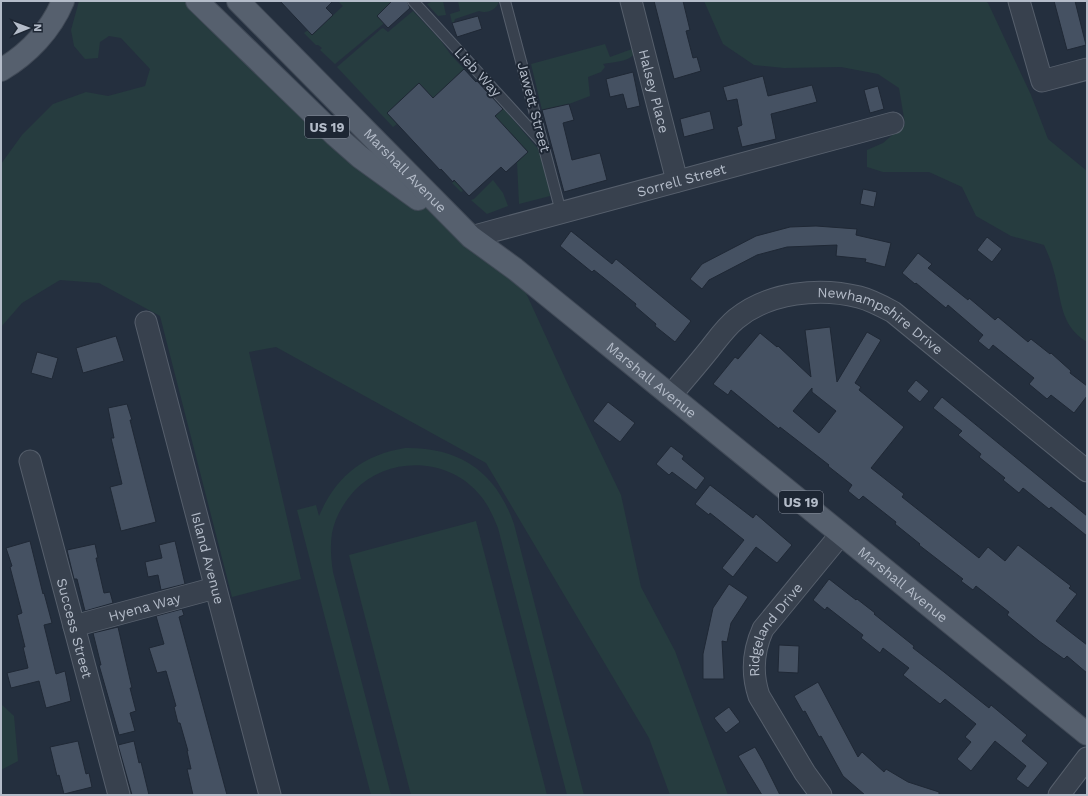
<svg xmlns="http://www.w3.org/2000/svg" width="1088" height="796" font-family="'Work Sans',sans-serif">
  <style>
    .green { fill: #263c3f }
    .building { fill: #455162; stroke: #1f2835; fill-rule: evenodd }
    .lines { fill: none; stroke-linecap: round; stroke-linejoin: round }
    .service-casing { stroke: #565f6c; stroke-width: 12 }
    .minor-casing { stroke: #565f6c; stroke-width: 23 }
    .primary-casing { stroke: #414a57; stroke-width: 24 }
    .service { stroke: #38414e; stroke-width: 10 }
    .minor { stroke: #38414e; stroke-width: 21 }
    .primary { stroke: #56606e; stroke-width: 22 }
    .labels { text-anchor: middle; stroke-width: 4; stroke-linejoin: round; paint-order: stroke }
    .shield { fill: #1d2633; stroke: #878f9c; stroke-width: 1 }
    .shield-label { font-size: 13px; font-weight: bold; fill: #b4bcc9 }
    .street-label { font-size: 14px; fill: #b4bcc9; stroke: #1d2633 }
  </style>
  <rect width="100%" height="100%" fill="#242f3e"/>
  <!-- green -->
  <g class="green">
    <polygon points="79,1 197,1 309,112 515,269 570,389 621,495 641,587 675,651 728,795 670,795 649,738 486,463 276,347 249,352 301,579 232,597 160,316 99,283 60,280 22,303 1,327 1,164 22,135 53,104 86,92 108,96 145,86 150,69 121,38 109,36 100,42 98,58 85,59 74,46 71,30"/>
    <polygon points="338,1 392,1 377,16 384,23 382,25 335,64 320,50 322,48 318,45 316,45 304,33 308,30 312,35 343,6"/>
    <polygon points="433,1 443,1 446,15 438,16 427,4"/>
    <path d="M458,1H499C497,10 487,14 479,11L455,19L454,23H452L450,14L460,11Z"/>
    <path d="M704,1H985L988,3L1031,95L1048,139L1087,171V342C1059,325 1062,299 1054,272C1052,263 1048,254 1044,245L1011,236L976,216L962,187L929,172H883L867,167V150L883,143L905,124L899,88L878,74L841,67L784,68L754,65L723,44Z"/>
    <polygon points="413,11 441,41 451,55 464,69 453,79 442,107 432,97 416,111 422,98 428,92 419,83 387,113 397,124 393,127 337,67 381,29 383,28 388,32"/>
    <path d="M605,44L610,57L632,49L634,54C628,62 613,62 603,64L605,67L601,72L588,77L590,96L569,104L542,110L531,64Z"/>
    <polygon points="503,108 539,150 549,182 550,196 519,204 517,162 528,152 511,133 458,184 463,191 461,192 452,183 477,159 489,121"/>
    <polygon points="493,180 503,193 508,206 487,214 471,200 474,199"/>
    <path d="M405,448C460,447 496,472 514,524L584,795H567L498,528C493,516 488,504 479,494C448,457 388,456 355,490C344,502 335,517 332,533C330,546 331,559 333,572L391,795H371L297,510L316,505L319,516C336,476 363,455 405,448Z"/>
    <polygon points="476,521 547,795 411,795 349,555"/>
    <polygon points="1,704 14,716 18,761 1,770"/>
  </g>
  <!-- building -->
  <g class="building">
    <polygon points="280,1 333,1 326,8 333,15 312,35"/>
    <polygon points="392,1 407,1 410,8 388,28 377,16"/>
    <polygon points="654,1 683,1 690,30 686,31 693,58 697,57 701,71 674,79"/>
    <polygon points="1054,1 1075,1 1086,45 1067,50"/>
    <polygon points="478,16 482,29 457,37 452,23"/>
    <polygon points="464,69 476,82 477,81 503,109 495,116 528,152 506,172 501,167 469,196 454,180 453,182 441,169 440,170 387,113 419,83 433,98"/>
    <polygon points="633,72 640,106 627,109 623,94 610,97 606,79"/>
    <polygon points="763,76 768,96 812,85 817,102 771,114 776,139 742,147 737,127 742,125 737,99 727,101 723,87"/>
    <polygon points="878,86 884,109 870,113 864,90"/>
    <polygon points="569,104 574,120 563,123 572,160 600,153 607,180 564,192 542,110"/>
    <polygon points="710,111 714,129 684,137 680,119"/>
    <polygon points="863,189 877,192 874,207 860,204"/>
    <polygon points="816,226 857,229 856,235 891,243 885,267 865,262 866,259 836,256 837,245 787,247 757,255 709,280 702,289 690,279 702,264 756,236 790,227"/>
    <polygon points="571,231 612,264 616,259 691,321 675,342 655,326 656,324 635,306 636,304 619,290 594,270 592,272 560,246"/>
    <polygon points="987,237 1002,249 992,262 977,250"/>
    <polygon points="918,253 932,264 928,268 968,300 969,298 995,320 998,317 1028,342 1031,339 1050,354 1051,353 1071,371 1070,373 1087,386 1087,396 1074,413 1051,395 1047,399 1029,384 1034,378 993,345 989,350 978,341 983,335 948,305 946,308 916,283 915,284 902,273"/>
    <path d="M830,327L837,382L867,332L881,340L855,383L861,387L859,390L904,427L871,468L904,494L902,497L979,558L988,547L1005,561L1018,545L1071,586L1069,588L1077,594L1056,621L1087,645V673L1067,656L1064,659L1039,641L1007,615L1009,612L976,586L973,590L961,581L963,579L919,545L920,544L895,524L896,522L863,496L859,500L848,491L852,485L828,466L829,465L780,427L779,429L731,390L728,395L713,384L735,357L738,359L760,333L777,347L778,346L811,377L805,330ZM812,388V392L836,411L819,433L793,411Z"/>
    <polygon points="116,336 124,361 83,373 76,348"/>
    <polygon points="37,352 58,358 52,379 31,373"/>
    <polygon points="916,380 929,391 920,402 907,391"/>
    <polygon points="942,397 1087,516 1087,536 1051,507 1049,509 1023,488 1019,493 1003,480 1005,478 979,457 981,454 958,435 962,431 933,408"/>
    <polygon points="608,402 635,423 620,442 593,421"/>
    <polygon points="127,404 132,420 130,420 156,522 121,531 110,487 122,484 111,438 114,438 108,408"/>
    <polygon points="671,446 684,456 682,459 705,478 696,490 672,472 669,475 656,464"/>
    <polygon points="710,485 753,518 756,514 792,545 777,563 756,547 733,577 722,568 744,540 710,513 709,515 695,504"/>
    <polygon points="30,541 43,594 44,593 52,623 44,625 56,674 65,671 71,701 46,708 39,681 11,688 7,673 28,668 23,647 25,647 17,615 22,613 10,567 12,566 6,548"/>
    <polygon points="175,541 185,584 161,590 158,575 148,577 145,562 162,558 159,545"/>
    <polygon points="95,544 98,558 96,558 104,593 110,592 113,603 85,611 77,579 74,579 67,550"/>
    <polygon points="829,579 856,600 857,599 875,613 874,614 914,646 913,648 944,672 989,708 991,705 1027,735 1022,741 1048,763 1028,788 1016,779 1026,766 995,741 971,771 957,759 971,742 965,737 976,724 945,699 940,704 903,675 909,668 883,648 880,653 861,638 863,635 827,607 825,610 813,600"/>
    <polygon points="729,584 748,597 731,623 727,642 722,641 724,679 703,679 703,654 713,608"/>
    <polygon points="182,609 184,615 179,617 227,795 193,795 187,769 191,769 187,751 188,751 180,723 178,723 174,707 176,706 166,671 157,673 149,648 164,644 156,616"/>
    <polygon points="118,627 132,688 130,688 136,711 130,713 135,731 119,735 99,665 101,665 93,633"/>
    <polygon points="779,645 799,646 798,673 778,672"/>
    <polygon points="818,682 858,757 862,752 884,772 886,769 908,782 939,792 939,795 865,795 843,776 821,736 819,737 805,711 803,712 794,696"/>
    <polygon points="729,707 740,722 726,733 714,718"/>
    <polygon points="78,741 86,774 89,773 92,787 64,794 59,775 57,776 50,747"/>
    <polygon points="134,741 139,763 141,762 149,795 132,795 118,745"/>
    <polygon points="755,747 763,761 780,795 762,795 738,756"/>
  </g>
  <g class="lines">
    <!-- service casing -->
    <g class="service-casing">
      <g id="service">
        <polyline points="413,1 541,141"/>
        <polyline points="505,1 561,212"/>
      </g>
    </g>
    <!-- minor casing -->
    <g class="minor-casing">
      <g id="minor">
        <path id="s1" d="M631,1L677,181"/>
        <polyline points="1019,1 1042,81 1087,69"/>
        <path id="s2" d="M471,237L893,123"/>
        <path id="s3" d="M146,322L270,795"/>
        <path id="s4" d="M671,395C683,381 696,366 708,351C717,340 725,328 736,319C769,292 820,287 859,297C871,300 882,306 893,312L1087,471"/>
        <path id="s5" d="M30,461L119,795"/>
        <path id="s6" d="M74,626L215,588"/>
        <path id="s7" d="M821,795L805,773L759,696C751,672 753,651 763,629L841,534"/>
        <polyline points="1059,795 1087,758"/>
      </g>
    </g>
    <!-- primary casing -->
    <g class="primary-casing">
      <g id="primary">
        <polyline points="197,1 335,135 360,157 418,199"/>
        <path id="s8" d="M238,1L471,237L515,269L1087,734"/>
        <path d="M1,70C28,54 51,30 63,1"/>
      </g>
    </g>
    <!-- service -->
    <use href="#service" class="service"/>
    <!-- minor -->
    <use href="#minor" class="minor"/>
    <!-- primary -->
    <use href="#primary" class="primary"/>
  </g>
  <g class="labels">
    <!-- shield labels -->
    <g class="shield">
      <rect x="305" y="116" width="44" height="22" rx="3"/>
      <rect x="779" y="491" width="44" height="22" rx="3"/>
    </g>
    <g class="shield-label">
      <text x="327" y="132">US 19</text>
      <text x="801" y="507">US 19</text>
    </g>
    <!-- street labels -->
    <g class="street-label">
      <text transform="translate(478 72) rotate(47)" y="5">Lieb Way</text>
      <text dy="5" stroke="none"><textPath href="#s1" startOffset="93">Halsey Place</textPath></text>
      <text transform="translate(534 107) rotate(75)" y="5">Jawett Street</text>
      <text dy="5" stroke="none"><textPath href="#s8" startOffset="238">Marshall Avenue</textPath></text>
      <text dy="5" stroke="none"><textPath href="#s2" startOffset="218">Sorrell Street</textPath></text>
      <text dy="5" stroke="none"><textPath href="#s4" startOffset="258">Newhampshire Drive</textPath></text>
      <text dy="5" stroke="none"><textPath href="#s8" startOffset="562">Marshall Avenue</textPath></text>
      <text dy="5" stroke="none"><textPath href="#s3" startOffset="244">Island Avenue</textPath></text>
      <text dy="5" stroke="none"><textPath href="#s8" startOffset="886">Marshall Avenue</textPath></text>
      <text dy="5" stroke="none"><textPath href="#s6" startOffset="73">Hyena Way</textPath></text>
      <text dy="5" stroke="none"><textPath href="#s5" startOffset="173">Success Street</textPath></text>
      <text dy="5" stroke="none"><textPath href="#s7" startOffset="190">Ridgeland Drive</textPath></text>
    </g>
  </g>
  <!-- border -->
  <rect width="1088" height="796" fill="none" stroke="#b4bcc9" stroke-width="4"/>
  <!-- north arrow -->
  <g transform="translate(28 28) rotate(89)" stroke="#1d2633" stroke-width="3" paint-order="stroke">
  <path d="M0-3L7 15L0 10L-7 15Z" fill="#b4bcc9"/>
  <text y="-6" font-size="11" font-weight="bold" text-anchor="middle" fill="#b4bcc9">N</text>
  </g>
</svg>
